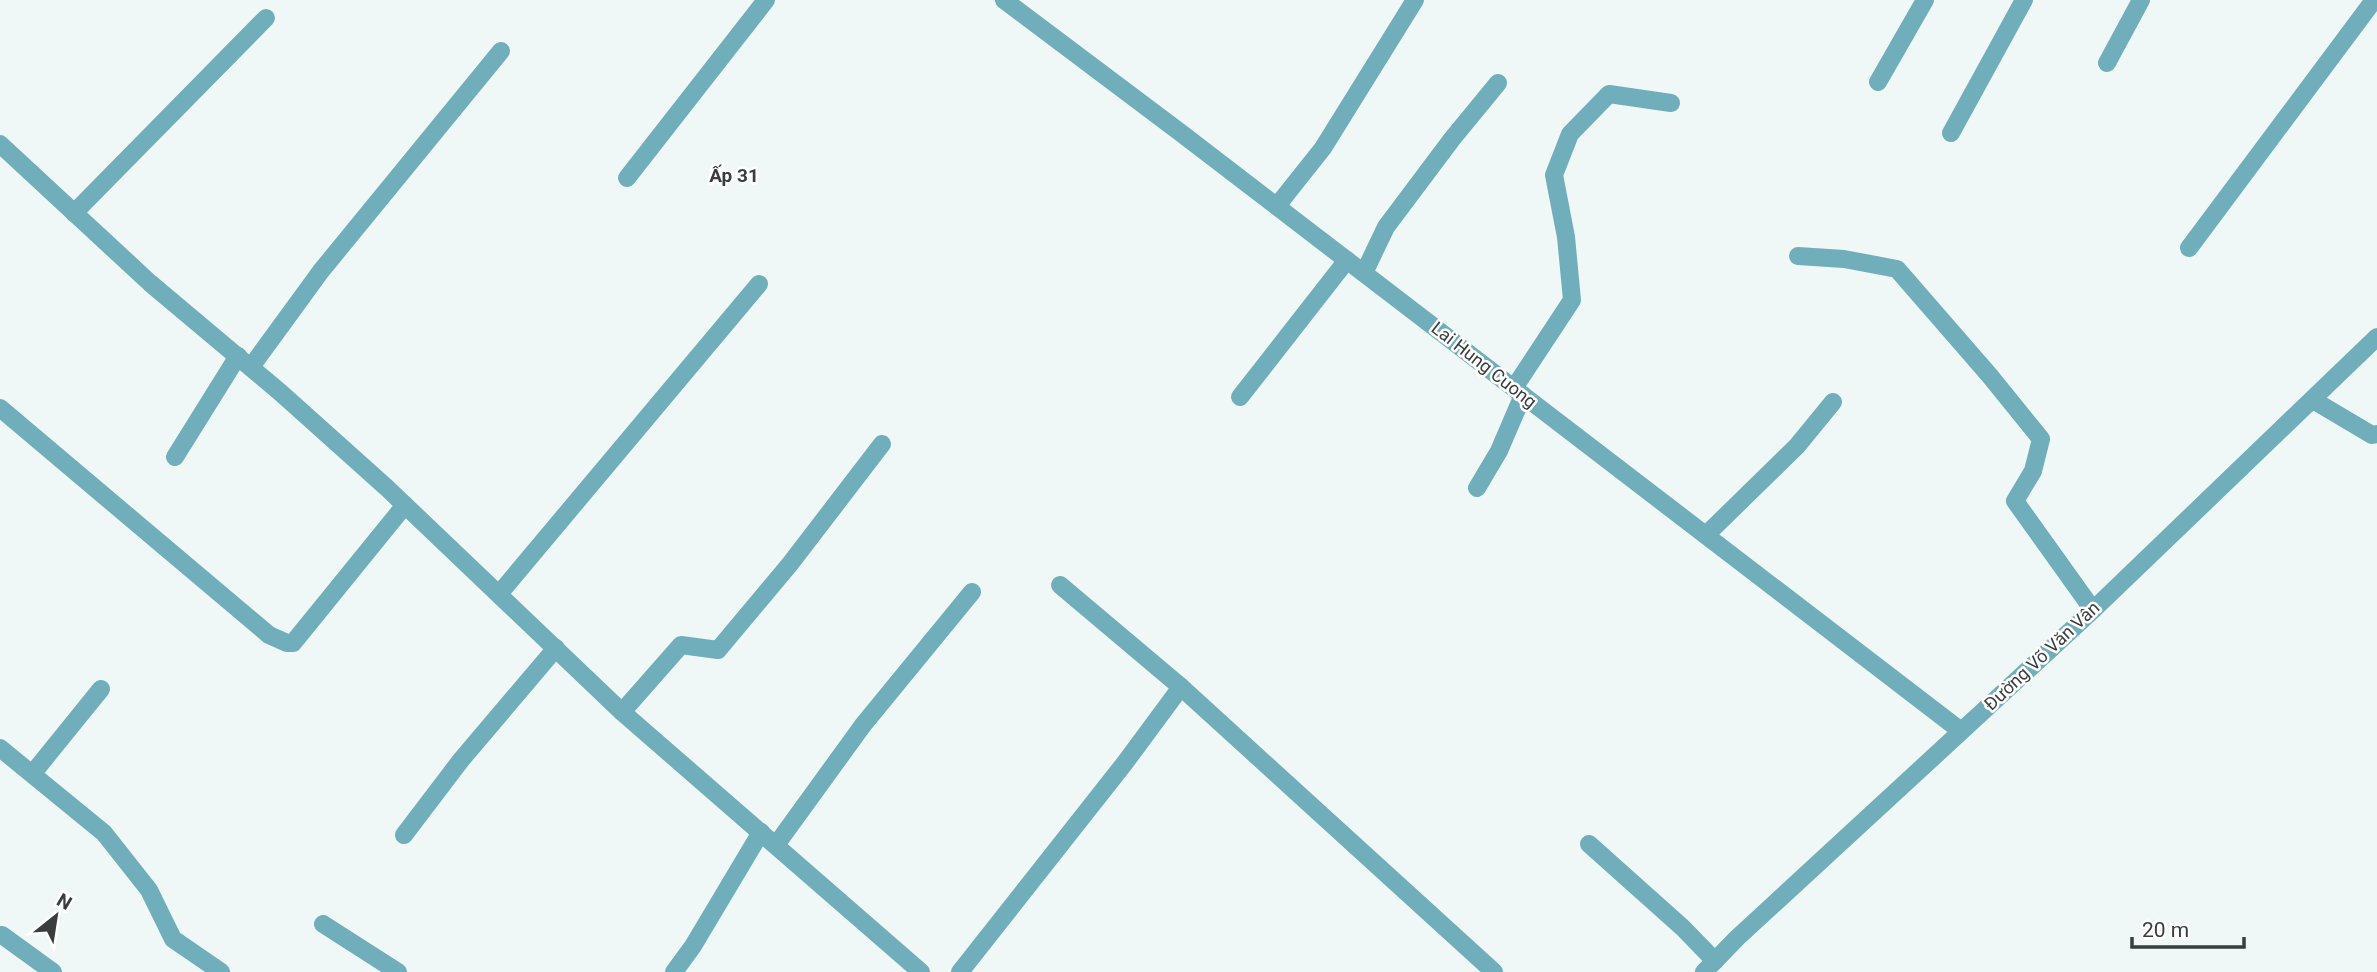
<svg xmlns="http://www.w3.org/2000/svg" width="2377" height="972" font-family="Roboto,sans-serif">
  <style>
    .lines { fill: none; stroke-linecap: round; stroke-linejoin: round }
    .minor { stroke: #71aebb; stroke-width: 18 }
    .labels { text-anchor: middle; stroke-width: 5; stroke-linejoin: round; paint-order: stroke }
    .street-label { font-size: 18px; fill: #393d3c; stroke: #fff }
    .neighbourhood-label { font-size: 19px; font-weight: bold; fill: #393d3c; stroke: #fff }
  </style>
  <rect width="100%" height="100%" fill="#eff8f7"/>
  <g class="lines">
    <!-- minor -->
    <g class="minor">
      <polyline points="1004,0 1181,133 1961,731"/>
      <polyline points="2107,63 2141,0"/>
      <polyline points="1878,82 1925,0"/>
      <polyline points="1951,133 2024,0"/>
      <polyline points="0,144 150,283 281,393 387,488 622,712 921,972"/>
      <polyline points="627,178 766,0"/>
      <polyline points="1277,206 1323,148 1415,0"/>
      <polyline points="74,213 266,18"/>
      <polyline points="2189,248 2374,0"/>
      <polyline points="1798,256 1844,259 1897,269 1990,376 2041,439 2033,471 2015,501 2093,610"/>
      <polyline points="1364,273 1386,227 1452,139 1498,83"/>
      <polyline points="251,367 321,271 501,51"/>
      <polyline points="1514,388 1572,300 1566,237 1554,175 1570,134 1609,94 1671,103"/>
      <polyline points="1240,397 1347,260"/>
      <polyline points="2313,400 2372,435 2377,434"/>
      <polyline points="0,408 269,635 287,643 293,643 405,505"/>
      <polyline points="175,457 238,356"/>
      <polyline points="1477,488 1499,451 1523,395"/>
      <polyline points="1706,535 1797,446 1833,402"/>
      <polyline points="1060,585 1181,687"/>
      <polyline points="499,594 759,284"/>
      <polyline points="622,712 681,645 718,650 790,564 882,444"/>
      <polyline points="0,748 104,833 149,890 173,939 221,972"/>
      <polyline points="33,773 101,689"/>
      <polyline points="404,835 461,760 556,648"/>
      <polyline points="1589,844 1683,928 1715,961"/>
      <polyline points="776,845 863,725 972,592"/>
      <polyline points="323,924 398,972"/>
      <polyline points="2,935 53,972"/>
      <polyline points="674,972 693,946 761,832"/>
      <polyline points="960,972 1124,764 1181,687 1494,972"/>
      <polyline points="1704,972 1737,938 2093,610 2377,337"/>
    </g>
  </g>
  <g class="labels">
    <!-- street labels -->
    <g class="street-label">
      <text transform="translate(1484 365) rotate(38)" y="6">Lai Hung Cuong</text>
      <text transform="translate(2042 656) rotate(-43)" y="6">Đường Võ Văn Vân</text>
    </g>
    <!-- neighbourhood labels -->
    <g class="neighbourhood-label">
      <text x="734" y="182">Ấp 31</text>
    </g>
  </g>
  <!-- north arrow -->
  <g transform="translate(56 916) rotate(30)" stroke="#ffffff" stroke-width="5" paint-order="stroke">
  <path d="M0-5L12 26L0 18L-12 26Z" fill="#393d3c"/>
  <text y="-10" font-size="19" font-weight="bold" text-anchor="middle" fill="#393d3c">N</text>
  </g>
  <!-- scale -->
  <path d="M2132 937v10h112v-10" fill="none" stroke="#393d3c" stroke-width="3.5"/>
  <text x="2142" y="937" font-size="21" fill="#393d3c" stroke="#ffffff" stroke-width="5" paint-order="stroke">20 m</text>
</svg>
